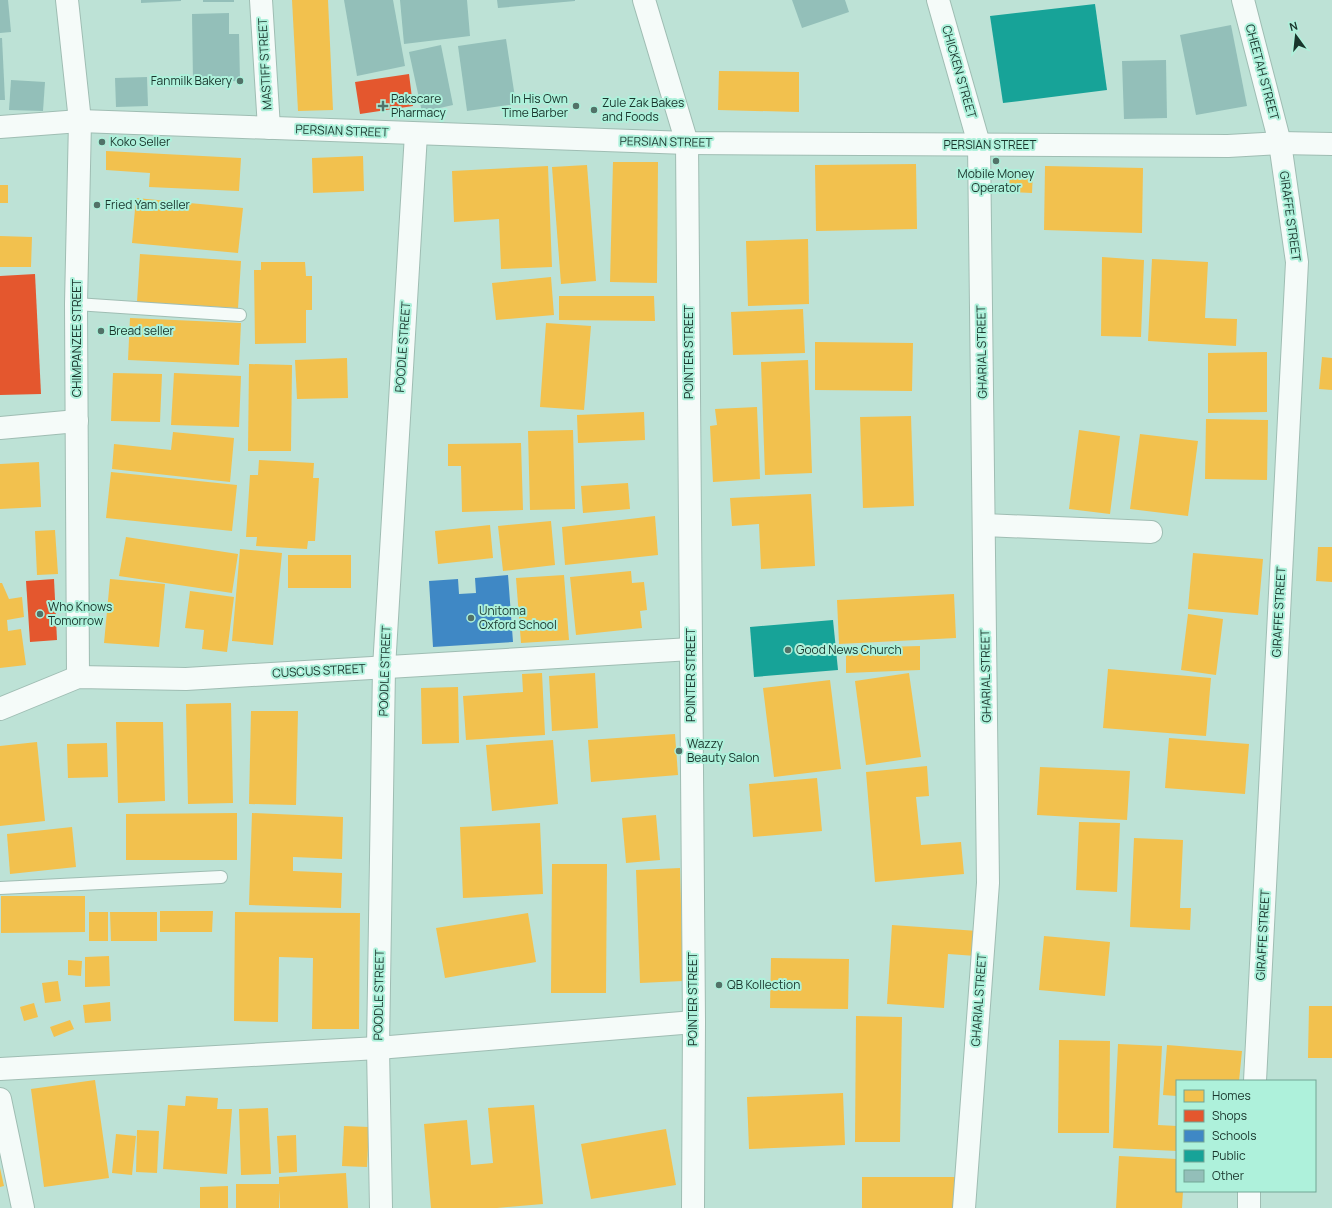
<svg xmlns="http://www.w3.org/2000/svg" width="1332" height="1208" font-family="Manrope,sans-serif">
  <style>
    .homes { fill: #f2c14e }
    .shops { fill: #e4572e }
    .schools { fill: #3f88c5 }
    .public { fill: #17a398 }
    .building { fill: #93bfb9 }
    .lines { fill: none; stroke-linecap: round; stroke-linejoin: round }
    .lane-casing { stroke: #9fbdb3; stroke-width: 14 }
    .street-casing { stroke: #9fbdb3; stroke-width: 24 }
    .lane { stroke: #f5fbf9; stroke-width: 12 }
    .street { stroke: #f5fbf9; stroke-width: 22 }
    .poi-dot { fill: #527268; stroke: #aef1db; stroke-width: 1.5 }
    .labels { text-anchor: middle; stroke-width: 4; stroke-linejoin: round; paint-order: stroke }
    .street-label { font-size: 12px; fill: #19352c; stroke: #aef1db }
    .poi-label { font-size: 12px; fill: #19352c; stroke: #aef1db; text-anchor: start }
  </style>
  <rect width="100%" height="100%" fill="#bde2d6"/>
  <!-- homes -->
  <g class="homes">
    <polygon points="292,0 328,0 333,110 298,111"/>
    <polygon points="719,71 799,72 799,112 718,110"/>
    <polygon points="106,151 241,158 239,191 149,187 150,173 106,170"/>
    <polygon points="363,156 364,191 313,193 312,158"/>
    <polygon points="613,162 658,162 657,283 610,282"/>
    <polygon points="916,164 917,229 816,231 815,165"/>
    <polygon points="587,165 596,281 561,284 552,167"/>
    <polygon points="548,166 552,267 501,269 499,219 454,222 452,171"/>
    <polygon points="1045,166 1143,168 1142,233 1044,230"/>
    <polygon points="1010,170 1033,171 1032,193 1009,192"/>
    <rect x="0" y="185" width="8" height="18"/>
    <polygon points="136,198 243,208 238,253 132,243"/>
    <polygon points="0,236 32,237 31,267 0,267"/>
    <polygon points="808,239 809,304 748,306 746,241"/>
    <polygon points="140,254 241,261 238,308 137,302"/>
    <polygon points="1102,257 1144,260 1141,337 1101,336"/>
    <polygon points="1152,259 1208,262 1205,318 1237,319 1236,346 1148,341"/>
    <polygon points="261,262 305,262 306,276 312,276 312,310 306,310 306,343 255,344 254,270 261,270"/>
    <polygon points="551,277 554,315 496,320 492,283"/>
    <polygon points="559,296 654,296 655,321 559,320"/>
    <polygon points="803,309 805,353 733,355 731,312"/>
    <polygon points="130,318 241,323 239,365 128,360"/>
    <polygon points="546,323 591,326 584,410 540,407"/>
    <polygon points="815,342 913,343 912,391 815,390"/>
    <polygon points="1267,352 1267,412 1208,413 1208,353"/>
    <polygon points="1322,357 1332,358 1332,390 1319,389"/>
    <polygon points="347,358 348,398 297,399 295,360"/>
    <polygon points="808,360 812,473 765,475 761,362"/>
    <polygon points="249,364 292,365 291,451 248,451"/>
    <polygon points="113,373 162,374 160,422 111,421"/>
    <polygon points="174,373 241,376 239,427 171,425"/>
    <polygon points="757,407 760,479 713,482 710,426 717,425 715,409"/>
    <polygon points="644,412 645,440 578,443 577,415"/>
    <polygon points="911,416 914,506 863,508 860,417"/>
    <polygon points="1206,419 1268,420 1267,480 1205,479"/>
    <polygon points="573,430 575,509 530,510 528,431"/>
    <polygon points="1079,430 1120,436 1110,514 1069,509"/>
    <polygon points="173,432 234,438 230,482 112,469 114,444 171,450"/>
    <polygon points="1140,434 1198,441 1188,516 1130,509"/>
    <polygon points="521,443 523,510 462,512 461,466 448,466 448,444"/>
    <polygon points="259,460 314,463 313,478 319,478 315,541 308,541 307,549 256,546 257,537 246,537 250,475 258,475"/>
    <polygon points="39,462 41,507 0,509 0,464"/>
    <polygon points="111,472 237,485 232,531 106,518"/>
    <polygon points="628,483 630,509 583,513 581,486"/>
    <polygon points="811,494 815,566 761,569 759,524 732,526 730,498"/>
    <polygon points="655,516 658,555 565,565 562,527"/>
    <polygon points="551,521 555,565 503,571 498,526"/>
    <polygon points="490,525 493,558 438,564 435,531"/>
    <polygon points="55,530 58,574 37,575 35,531"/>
    <polygon points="126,537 238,554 232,593 119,576"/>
    <polygon points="1318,547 1332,547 1332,582 1316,581"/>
    <polygon points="240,549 282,553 273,645 232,641"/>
    <polygon points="1193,553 1263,559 1258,615 1188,609"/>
    <rect x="288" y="555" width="63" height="33"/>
    <polygon points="631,571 632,583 644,582 647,610 640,611 642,628 576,635 570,577"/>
    <polygon points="564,575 569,640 521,643 516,578"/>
    <polygon points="110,579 165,584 159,647 104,643"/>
    <polygon points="0,583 2,583 9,599 22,597 24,617 7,620 8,631 21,629 26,665 0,668"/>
    <polygon points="190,591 234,597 227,652 202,649 204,630 185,628"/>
    <polygon points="954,594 956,638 839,644 837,600"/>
    <polygon points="1188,614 1223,619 1216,675 1181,670"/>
    <polygon points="920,646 920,670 846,673 846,648"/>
    <polygon points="1108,669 1211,678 1206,736 1103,728"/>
    <polygon points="542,673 545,735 466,740 463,696 523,692 522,674"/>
    <polygon points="595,673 598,728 552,731 549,676"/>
    <polygon points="909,673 921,757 866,765 855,681"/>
    <polygon points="830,680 841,769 774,777 763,688"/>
    <polygon points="458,687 459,743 422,744 421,688"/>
    <polygon points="231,703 233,803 188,804 186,704"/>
    <polygon points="251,711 298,711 296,805 249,804"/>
    <polygon points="116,722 163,722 165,801 118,803"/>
    <polygon points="675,734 678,775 591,782 588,740"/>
    <polygon points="1169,738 1249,744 1245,794 1165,788"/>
    <polygon points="553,740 558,804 492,811 486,745"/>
    <polygon points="37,742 45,821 0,826 0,746"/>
    <polygon points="107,743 108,777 68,778 67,744"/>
    <polygon points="927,766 929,796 916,797 921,845 961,842 964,874 875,882 866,772"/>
    <polygon points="1040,767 1130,771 1127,820 1037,815"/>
    <polygon points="817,778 822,831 753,837 749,784"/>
    <polygon points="237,813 237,860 126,860 126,814"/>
    <polygon points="252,813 343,817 342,859 293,857 293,871 342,873 341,908 249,905"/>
    <polygon points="656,815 660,860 626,863 622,818"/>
    <polygon points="1079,822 1120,823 1117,892 1076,890"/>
    <polygon points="540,823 543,894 463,898 460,827"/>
    <polygon points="72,827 76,867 10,874 7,834"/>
    <polygon points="1134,838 1183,840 1180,908 1191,908 1190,930 1130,927"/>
    <polygon points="552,864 607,864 606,993 551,993"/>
    <polygon points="680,868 683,981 640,983 636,870"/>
    <polygon points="1,896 85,896 85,932 1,933"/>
    <polygon points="160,911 213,911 212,932 160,932"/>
    <rect x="89" y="912" width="19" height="29"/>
    <polygon points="110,912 157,912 157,941 111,941"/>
    <polygon points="235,912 360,913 359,1029 312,1029 313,958 279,957 278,1022 234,1021"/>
    <polygon points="528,913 536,962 445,978 436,928"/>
    <polygon points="892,925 978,931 976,956 948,954 944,1008 887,1004"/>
    <polygon points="1044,936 1110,942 1105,996 1039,990"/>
    <polygon points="109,956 110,986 85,987 85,957"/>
    <polygon points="771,958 849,959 848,1009 770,1008"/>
    <polygon points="68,960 82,961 81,976 68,975"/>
    <polygon points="58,981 61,1001 45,1003 42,983"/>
    <polygon points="110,1002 111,1021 85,1023 83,1005"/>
    <polygon points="34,1003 38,1017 24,1021 20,1007"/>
    <polygon points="1309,1006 1332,1006 1332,1058 1308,1058"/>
    <polygon points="856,1016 902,1017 900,1142 855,1142"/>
    <polygon points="70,1020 74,1029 54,1037 50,1027"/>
    <polygon points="1059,1040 1110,1041 1109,1133 1058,1133"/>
    <polygon points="1118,1044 1162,1046 1158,1125 1177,1126 1177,1151 1113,1148"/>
    <polygon points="1167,1045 1242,1051 1239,1081 1177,1081 1177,1096 1163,1095"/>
    <polygon points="95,1080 109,1178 44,1187 31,1089"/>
    <polygon points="843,1093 845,1145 749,1149 747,1097"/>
    <polygon points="186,1096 218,1098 217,1109 232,1109 227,1174 163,1169 168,1105 185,1106"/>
    <polygon points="534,1105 543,1204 497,1208 431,1208 424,1124 467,1120 471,1165 493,1163 488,1108"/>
    <polygon points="268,1108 271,1174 241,1175 239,1109"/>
    <polygon points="344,1126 369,1127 367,1167 342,1166"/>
    <polygon points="666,1129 676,1185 591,1199 581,1144"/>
    <polygon points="137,1130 159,1131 157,1173 136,1172"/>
    <polygon points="116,1134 136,1136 132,1175 112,1173"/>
    <polygon points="296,1135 297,1172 279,1173 277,1136"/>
    <polygon points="1119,1156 1177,1159 1177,1191 1183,1191 1182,1208 1116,1208"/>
    <polygon points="0,1168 4,1186 0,1187"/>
    <polygon points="346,1173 348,1208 280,1208 279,1190 279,1208 236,1208 236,1184 279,1184 279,1177"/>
    <rect x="862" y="1177" width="94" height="31"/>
    <polygon points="228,1186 228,1208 200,1208 200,1187"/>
  </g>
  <!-- shops -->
  <g class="shops">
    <polygon points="409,74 413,106 360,114 355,82"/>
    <polygon points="35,274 41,394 0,395 0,276"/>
    <polygon points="54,579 57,640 30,642 26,581"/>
  </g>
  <!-- schools -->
  <polygon class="schools" points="508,575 513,642 433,647 429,581 458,579 459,594 476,593 475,578"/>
  <!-- public -->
  <g class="public">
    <polygon points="1095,4 1107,90 1003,103 990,16"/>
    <polygon points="833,620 838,670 754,677 750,627"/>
  </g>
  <!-- building -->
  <g class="building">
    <polygon points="0,0 8,0 11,32 0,33"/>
    <polygon points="141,0 181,0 181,1 141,3"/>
    <rect x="203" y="0" width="31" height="2"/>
    <polygon points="344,0 393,0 405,66 357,76"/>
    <polygon points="400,0 467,0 470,36 404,44"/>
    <polygon points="497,0 575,0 575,1 498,8"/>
    <polygon points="792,0 845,0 849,12 802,28"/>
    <polygon points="229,13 229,34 239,34 240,81 193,82 192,14"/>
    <polygon points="1231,25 1247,106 1196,115 1180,35"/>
    <polygon points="0,38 2,38 5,100 0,100"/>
    <polygon points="506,39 516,104 467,111 458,46"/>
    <polygon points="441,45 453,105 422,112 409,52"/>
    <polygon points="1166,60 1167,118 1124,119 1122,61"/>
    <polygon points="147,77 148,106 116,107 115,78"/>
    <polygon points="11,80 45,82 43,111 9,110"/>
  </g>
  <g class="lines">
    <!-- lane casing -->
    <g class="lane-casing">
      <g id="lane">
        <polyline points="76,304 240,315"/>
        <polyline points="0,888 221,877"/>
      </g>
    </g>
    <!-- street casing -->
    <g class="street-casing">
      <g id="street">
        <polyline points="67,0 80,121 76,304 78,677"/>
        <polyline points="261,0 269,128"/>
        <polyline points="644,0 687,143 694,1022 693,1208"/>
        <polyline points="938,0 979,144 988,883 964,1208"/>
        <polyline points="1243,0 1280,143 1297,262 1255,1081"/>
        <polyline points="0,127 80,121 687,143 1228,146 1280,143 1332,144"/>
        <polyline points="0,428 77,421"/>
        <polyline points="984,525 1151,532"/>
        <polyline points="0,709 78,677 186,679 691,649"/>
        <polyline points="0,1069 378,1048 694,1022"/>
        <polyline points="0,1099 23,1208"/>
        <polyline points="381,1208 378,1048 384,668 416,134"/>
        <polyline points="1249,1208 1249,1191"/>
      </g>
    </g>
    <!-- lane -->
    <use href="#lane" class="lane"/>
    <!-- street -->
    <use href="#street" class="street"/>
  </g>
  <!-- markers -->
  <g class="poi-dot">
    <circle cx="240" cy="81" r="4"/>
    <path d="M381 100h4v4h4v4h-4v4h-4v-4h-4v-4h4z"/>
    <circle cx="576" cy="106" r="4"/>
    <circle cx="594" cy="110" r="4"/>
    <circle cx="102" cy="142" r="4"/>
    <circle cx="996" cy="161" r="4"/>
    <circle cx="97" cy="205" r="4"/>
    <circle cx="101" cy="331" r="4"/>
    <circle cx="40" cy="614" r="4"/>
    <circle cx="471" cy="618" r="4"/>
    <circle cx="788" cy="650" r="4"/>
    <circle cx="679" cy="751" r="4"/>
    <circle cx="719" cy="985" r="4"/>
  </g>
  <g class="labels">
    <!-- street labels -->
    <g class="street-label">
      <text transform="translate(265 64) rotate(-93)" y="4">MASTIFF STREET</text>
      <text transform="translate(959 72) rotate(74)" y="4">CHICKEN STREET</text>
      <text transform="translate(1262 72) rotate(75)" y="4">CHEETAH STREET</text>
      <text transform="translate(342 131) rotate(2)" y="4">PERSIAN STREET</text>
      <text transform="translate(666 142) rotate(1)" y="4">PERSIAN STREET</text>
      <text x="990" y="149">PERSIAN STREET</text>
      <text transform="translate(1290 216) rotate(82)" y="4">GIRAFFE STREET</text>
      <text transform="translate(77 338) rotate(-90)" y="4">CHIMPANZEE STREET</text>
      <text transform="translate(403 347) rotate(-86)" y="4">POODLE STREET</text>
      <text transform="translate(689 352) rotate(-90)" y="4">POINTER STREET</text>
      <text transform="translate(982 352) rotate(-91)" y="4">GHARIAL STREET</text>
      <text transform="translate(1279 612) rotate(-87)" y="4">GIRAFFE STREET</text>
      <text transform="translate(319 671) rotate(-3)" y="4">CUSCUS STREET</text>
      <text transform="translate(385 671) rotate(-88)" y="4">POODLE STREET</text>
      <text transform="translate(691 675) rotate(-90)" y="4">POINTER STREET</text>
      <text transform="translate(986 676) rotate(-91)" y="4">GHARIAL STREET</text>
      <text transform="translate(1263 935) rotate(-87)" y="4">GIRAFFE STREET</text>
      <text transform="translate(379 995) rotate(-89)" y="4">POODLE STREET</text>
      <text transform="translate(693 999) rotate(-90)" y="4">POINTER STREET</text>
      <text transform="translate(979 1000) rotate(-86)" y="4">GHARIAL STREET</text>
    </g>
    <!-- poi labels -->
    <g class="poi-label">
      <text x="232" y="85" text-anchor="end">Fanmilk Bakery</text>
      <text x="391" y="103">Pakscare<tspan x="391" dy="14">Pharmacy</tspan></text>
      <text x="568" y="103" text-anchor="end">In His Own<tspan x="568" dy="14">Time Barber</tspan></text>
      <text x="602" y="107">Zule Zak Bakes<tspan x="602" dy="14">and Foods</tspan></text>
      <text x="110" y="146">Koko Seller</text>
      <text x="996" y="178" text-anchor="middle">Mobile Money<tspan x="996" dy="14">Operator</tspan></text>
      <text x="105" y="209">Fried Yam seller</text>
      <text x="109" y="335">Bread seller</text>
      <text x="48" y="611">Who Knows<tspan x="48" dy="14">Tomorrow</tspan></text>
      <text x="479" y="615">Unitoma<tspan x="479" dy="14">Oxford School</tspan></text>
      <text x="796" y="654">Good News Church</text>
      <text x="687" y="748">Wazzy<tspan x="687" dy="14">Beauty Salon</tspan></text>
      <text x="727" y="989">QB Kollection</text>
    </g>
  </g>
  <!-- legend -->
  <rect x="1176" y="1080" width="140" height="112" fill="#aef1db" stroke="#72a695"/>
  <rect x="1184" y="1090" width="20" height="12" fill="#f2c14e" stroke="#72a695"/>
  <text x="1212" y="1100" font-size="12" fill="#19352c">Homes</text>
  <rect x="1184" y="1110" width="20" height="12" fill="#e4572e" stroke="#72a695"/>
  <text x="1212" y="1120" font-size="12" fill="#19352c">Shops</text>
  <rect x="1184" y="1130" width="20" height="12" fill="#3f88c5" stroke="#72a695"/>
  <text x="1212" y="1140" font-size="12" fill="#19352c">Schools</text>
  <rect x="1184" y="1150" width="20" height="12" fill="#17a398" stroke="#72a695"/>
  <text x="1212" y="1160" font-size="12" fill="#19352c">Public</text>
  <rect x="1184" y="1170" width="20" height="12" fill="#93bfb9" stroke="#72a695"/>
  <text x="1212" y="1180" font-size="12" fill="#19352c">Other</text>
  <!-- north arrow -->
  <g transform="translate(1296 36) rotate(345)" stroke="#aef1db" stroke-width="3" paint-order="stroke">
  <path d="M0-3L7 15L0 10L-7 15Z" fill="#19352c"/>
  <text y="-6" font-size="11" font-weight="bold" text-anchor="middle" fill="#19352c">N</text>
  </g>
</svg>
